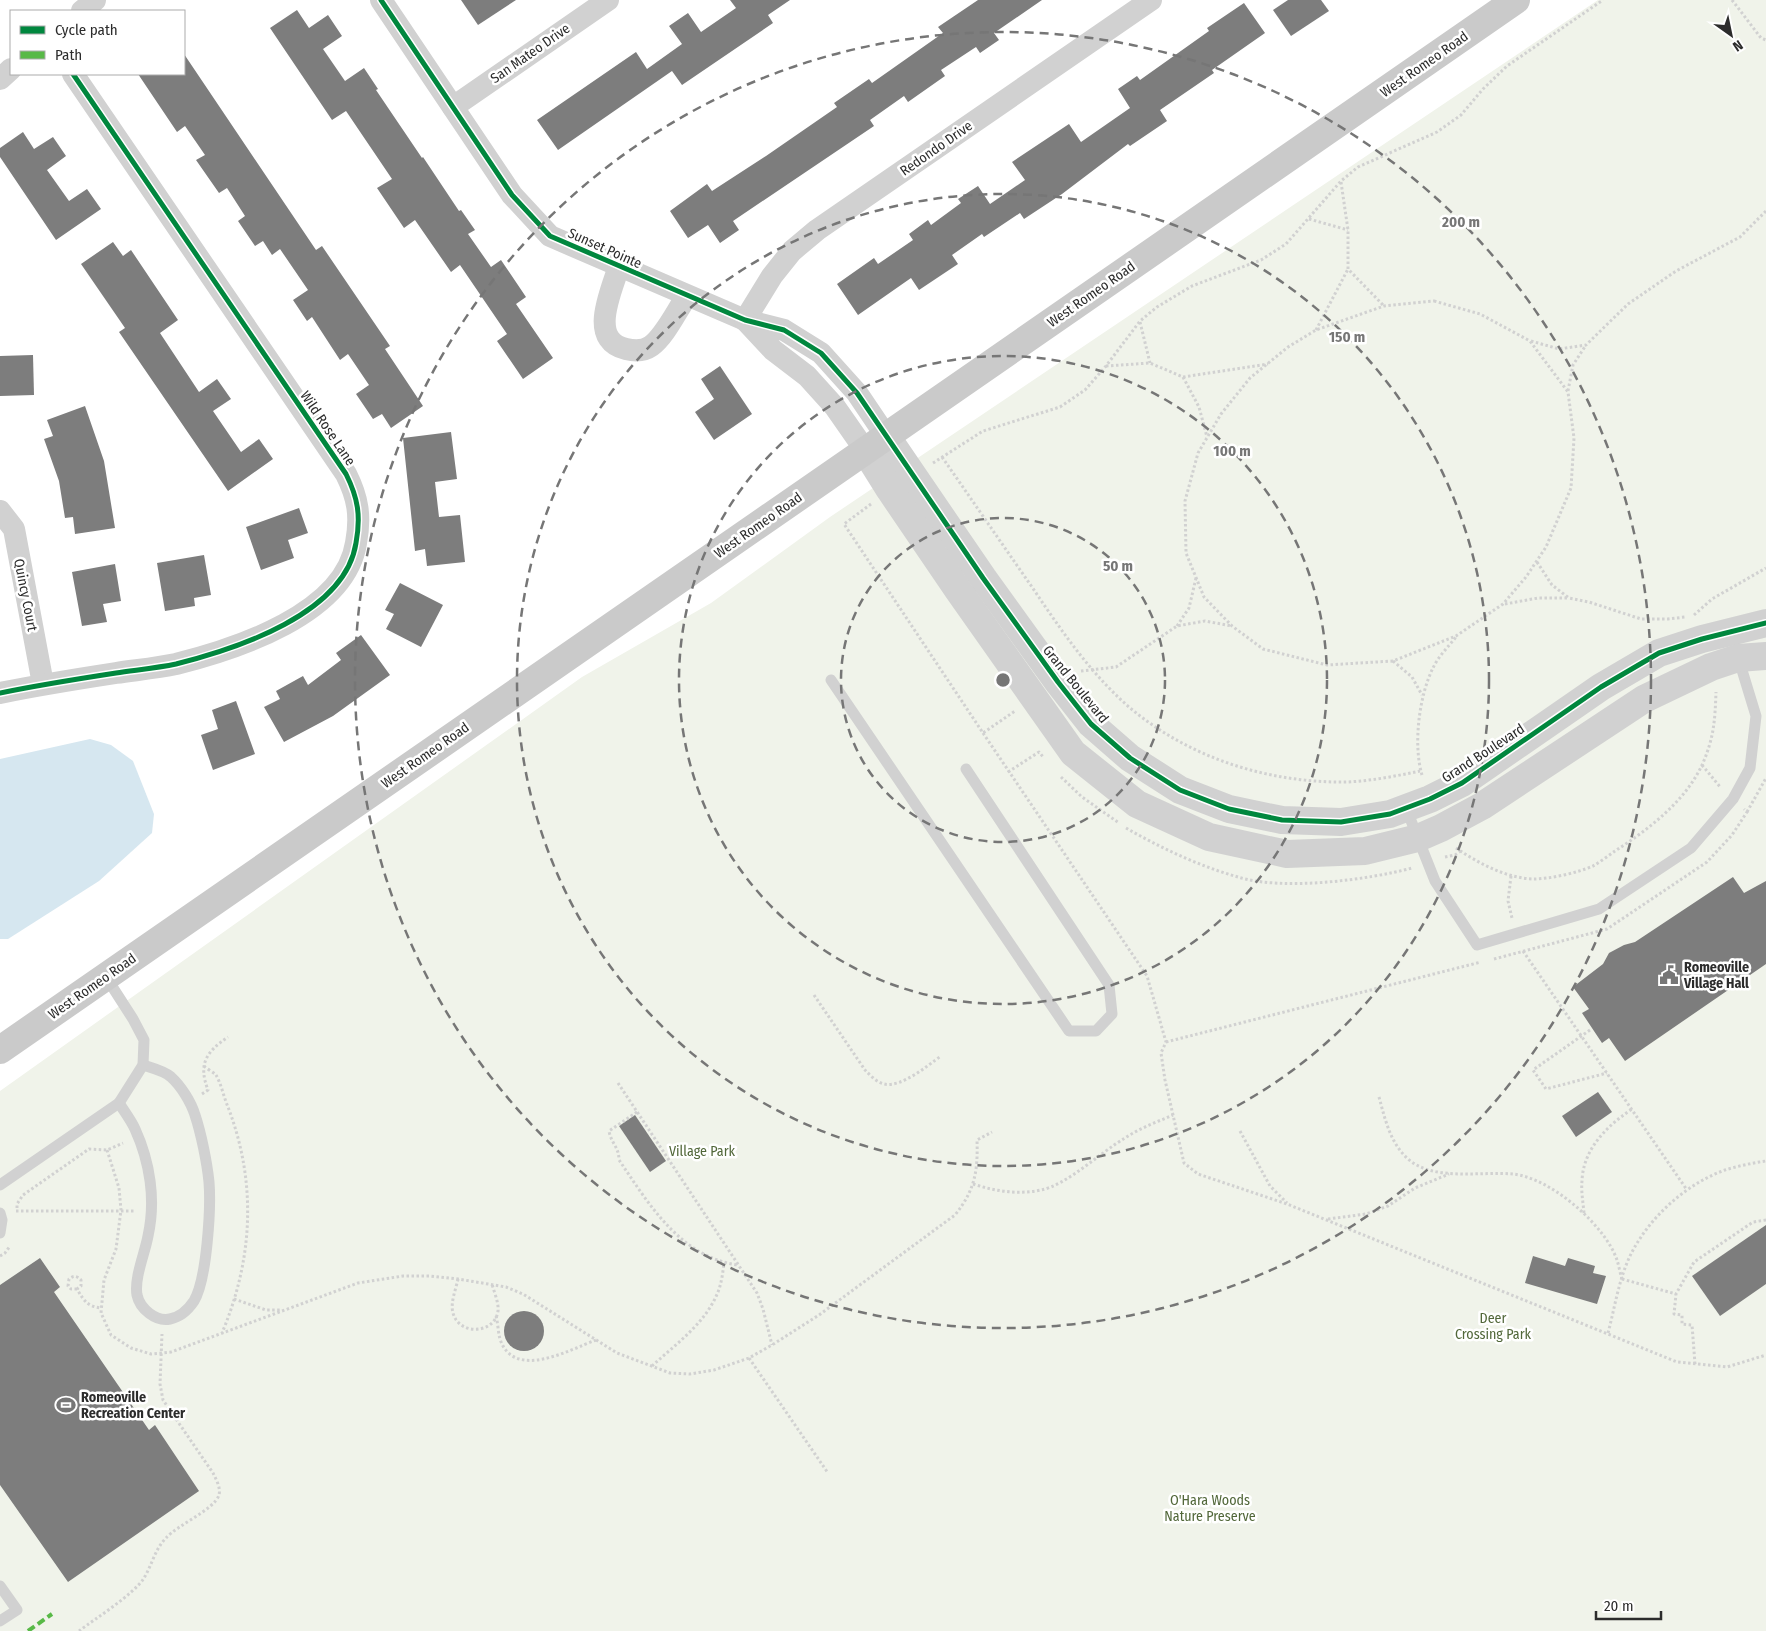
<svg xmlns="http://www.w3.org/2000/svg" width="1766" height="1631" font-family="'Fira Sans Condensed',sans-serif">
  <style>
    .green { fill: #f0f3ea }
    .water { fill: #d6e7f0 }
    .building { fill: #7d7d7d }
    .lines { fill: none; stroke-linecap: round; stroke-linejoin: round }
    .path { stroke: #d1d1d1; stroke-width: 3; stroke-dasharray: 2.5 2.5; stroke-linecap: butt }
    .service { stroke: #d1d1d1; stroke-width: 11 }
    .minor { stroke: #d1d1d1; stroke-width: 22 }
    .tertiary { stroke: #d1d1d1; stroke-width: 28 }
    .secondary { stroke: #cacaca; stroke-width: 28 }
    .quiet { stroke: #58b947; stroke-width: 4; stroke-dasharray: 8 4; stroke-linecap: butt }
    .cycleway-casing { stroke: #fff; stroke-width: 8 }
    .cycleway { stroke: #00873e; stroke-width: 5 }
    .ring { fill: none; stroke: #767676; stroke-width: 2.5; stroke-dasharray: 9 6 }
    .labels { text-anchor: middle; stroke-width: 5; stroke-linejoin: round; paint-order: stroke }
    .street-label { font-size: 14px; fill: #2c2c2c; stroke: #fff }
    .poi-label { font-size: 14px; font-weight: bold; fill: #2c2c2c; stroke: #fff; text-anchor: start }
    .park-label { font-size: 14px; fill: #516739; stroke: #fff }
    .centre { fill: #767676; stroke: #fff; stroke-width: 2.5 }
    .ring-label { font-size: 15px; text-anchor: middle; font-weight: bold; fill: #767676; stroke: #fff; stroke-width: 5; stroke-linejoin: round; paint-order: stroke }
  </style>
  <rect width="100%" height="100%" fill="#fff"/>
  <!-- green -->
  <polygon class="green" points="1598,0 1766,0 1766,1631 0,1631 0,1091 582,677 711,603 830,517"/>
  <!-- water -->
  <polygon class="water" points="90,739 111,745 133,761 154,814 152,833 99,881 8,939 0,939 0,759"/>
  <!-- building -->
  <g class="building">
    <polygon points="461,0 516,0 478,25"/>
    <polygon points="730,0 790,0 768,15 773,23 682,85 672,71 558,150 537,120 636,52 647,69 682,44 669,26 688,13 701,32 736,8"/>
    <polygon points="978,0 1042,0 994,33 999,40 980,53 976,47 941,70 945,76 908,102 904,96 870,120 874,126 733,221 739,230 720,243 708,225 688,238 670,211 707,184 712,191 766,156 837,107 834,103 869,79 872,83 943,33 938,27"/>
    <polygon points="1288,0 1321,0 1329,11 1291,36 1273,10"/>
    <polygon points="1244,3 1265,33 1212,70 1214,73 1160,110 1167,121 1130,146 1128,144 1062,194 1024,219 1020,213 984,237 982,234 952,255 958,264 919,290 911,278 858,315 837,284 874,258 878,264 913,240 909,234 928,220 931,225 961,203 958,199 978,186 990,204 1025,180 1012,162 1069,124 1081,142 1130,108 1118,89 1137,76 1140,80 1209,31 1207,28"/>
    <polygon points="297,10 309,28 328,15 342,36 323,49 345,81 364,68 378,89 376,90 422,158 423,157 459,211 461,210 475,230 468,234 491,267 501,260 526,297 516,304 553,358 523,379 497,341 507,334 460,265 451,272 415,220 404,228 377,188 392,179 346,111 332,120 270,28"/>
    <polygon points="184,54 316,250 322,246 390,346 385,349 423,406 391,428 382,414 373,419 356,394 369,385 348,354 340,360 312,317 307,321 293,300 308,290 280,249 272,255 263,241 255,246 238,221 245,216 227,188 219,193 196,160 205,155 185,126 177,132 138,74 184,74"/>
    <polygon points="23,132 34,149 53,137 66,156 47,170 69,201 87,189 101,209 56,240 0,157 0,148"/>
    <polygon points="113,242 123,256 131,250 178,320 160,333 199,392 217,379 231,399 213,411 241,452 259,439 273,459 228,491 119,332 125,328 81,264"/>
    <polygon points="33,355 34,395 0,396 0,356"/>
    <polygon points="720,366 752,414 714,440 695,412 714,399 701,379"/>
    <polygon points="85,406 104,461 115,528 75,534 73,517 65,518 59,481 44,439 53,436 47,420"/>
    <polygon points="451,432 457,479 435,482 439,517 460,515 465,562 427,566 425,549 415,551 403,438"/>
    <polygon points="299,508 308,533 288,540 294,558 261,570 246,527"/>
    <polygon points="204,555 211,595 194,598 195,606 165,611 157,563"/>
    <polygon points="115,564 121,601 103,604 107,622 82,626 72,572"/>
    <polygon points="400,583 443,605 421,647 386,629 394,614 385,610"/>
    <polygon points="361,635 390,675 333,716 284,742 264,707 280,699 276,691 303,676 308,685 341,660 336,653"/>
    <polygon points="236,701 255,754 213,770 201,735 218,729 212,710"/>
    <polygon points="1733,877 1744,893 1766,881 1766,964 1625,1061 1609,1038 1602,1043 1582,1013 1589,1009 1573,987 1603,964 1609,953 1624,945 1635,942"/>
    <polygon points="1598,1092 1612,1112 1576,1137 1562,1116"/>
    <polygon points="635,1115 666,1161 650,1172 619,1126"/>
    <polygon points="1766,1225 1766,1284 1720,1316 1692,1276"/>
    <polygon points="1533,1256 1565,1266 1568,1258 1595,1266 1593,1273 1606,1276 1597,1304 1525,1283"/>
    <polygon points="40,1258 60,1287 54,1292 118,1385 149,1430 155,1425 199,1491 68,1582 0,1485 0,1285"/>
    <circle cx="524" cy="1331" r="20"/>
  </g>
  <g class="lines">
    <!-- path -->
    <g class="path">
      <polyline points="1732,0 1761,38 1766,40"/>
      <polyline points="1341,182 1348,230 1348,269 1384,306"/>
      <polyline points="1309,219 1348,230"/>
      <polygon points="1434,301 1480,314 1530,341 1568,392 1574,438 1571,488 1546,547 1526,577 1503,604 1456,636 1393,661 1327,665 1263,649 1232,626 1204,597 1186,553 1185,501 1198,453 1221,414 1250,378 1288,347 1316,330 1384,306"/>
      <polyline points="1140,322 1150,363"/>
      <polyline points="1316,330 1348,269"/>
      <polyline points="1531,341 1559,349 1586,345 1628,304 1676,271 1740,237 1766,211"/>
      <polyline points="1106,366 1150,363 1183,377 1268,364"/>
      <polyline points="1183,377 1199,407 1207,437"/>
      <polyline points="1568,391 1573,365 1586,345"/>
      <path d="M942,457C972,500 1002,544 1032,587C1061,630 1090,673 1129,707C1189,758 1268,783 1346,782C1371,781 1396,776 1420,771"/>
      <polyline points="933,463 983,431 1060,407 1085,390 1106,366 1140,321 1157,307 1192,286 1261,260 1286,244 1341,181 1358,167 1437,132 1461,115 1483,89 1507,66 1603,0"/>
      <polyline points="871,504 844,524 983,733 1015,711"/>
      <polyline points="1537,562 1552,585 1569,598 1589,602 1641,619 1668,619 1685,617"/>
      <polyline points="1505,604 1538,598 1568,598"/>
      <polyline points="1694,615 1712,599 1766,568"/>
      <polyline points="1177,626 1189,608 1196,578"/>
      <polyline points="1393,661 1412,677 1422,695"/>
      <polyline points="1081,671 1116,667 1177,626 1205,621 1232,626"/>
      <polyline points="983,733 1147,976 1166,1042 1161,1053 1165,1080 1184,1163 1198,1174 1287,1204 1677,1362 1727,1367 1766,1355"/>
      <polyline points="1702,765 1721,788"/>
      <polyline points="1008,772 1039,752 1044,758"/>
      <path d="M1422,775C1413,745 1419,696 1433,668C1438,657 1448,647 1456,637"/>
      <polyline points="1061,777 1082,797 1119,823"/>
      <polyline points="1747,812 1766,778"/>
      <path d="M1126,828C1161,848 1199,866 1238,877C1283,891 1367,880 1412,868"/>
      <path d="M1456,848C1478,863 1506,878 1533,879C1550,879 1577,873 1593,866C1600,862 1608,856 1615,851C1649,829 1686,801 1703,763C1714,737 1715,720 1716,692"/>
      <polyline points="1445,857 1455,855 1461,851"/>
      <polyline points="1511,876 1508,901 1512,918"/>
      <polyline points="1523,951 1687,1190"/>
      <polyline points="1494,959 1607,929 1707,862 1732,835 1747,812 1744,809"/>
      <path d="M814,995L865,1070C870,1075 876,1082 884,1084C901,1088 927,1066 941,1056"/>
      <polyline points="1590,1030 1533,1070 1546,1089 1607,1073"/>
      <polyline points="1166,1042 1481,962"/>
      <path d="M204,1066C207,1069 213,1072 216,1075C221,1083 224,1098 228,1107C257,1183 253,1259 222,1333"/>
      <polyline points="618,1083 757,1293 763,1309 772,1345"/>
      <path d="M202,1094L208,1090C198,1064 206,1052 228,1037"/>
      <path d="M1379,1097C1385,1119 1390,1142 1407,1158C1432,1182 1480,1171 1513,1174C1551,1178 1605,1225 1617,1260C1619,1266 1620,1273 1622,1279"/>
      <path d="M637,1112L609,1131C611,1143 619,1147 619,1160C649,1204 680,1257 738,1265"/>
      <polyline points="1240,1131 1270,1186 1287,1203"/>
      <path d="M107,1150L119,1188L121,1210L116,1249L104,1280L101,1313L111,1335L131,1348L151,1354L171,1352L358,1283L403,1276H430L458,1279L506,1287L523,1294L617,1353L670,1373L690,1374L714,1370L749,1358L772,1345L819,1315L955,1215C975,1190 978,1171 977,1140L992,1132"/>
      <path d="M973,1184C995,1191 1017,1195 1041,1190C1067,1185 1101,1152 1125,1138C1140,1128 1157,1122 1173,1115"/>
      <polyline points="17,1208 17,1204 23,1195 89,1149 107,1150 123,1143"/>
      <polyline points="16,1211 136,1211"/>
      <path d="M1584,1213C1583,1202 1581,1191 1582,1181C1583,1149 1607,1126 1632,1109"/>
      <polyline points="1328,1219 1366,1214 1388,1206 1415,1188 1449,1174"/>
      <polyline points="0,1256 5,1253 10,1246"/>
      <path d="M458,1279C456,1289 450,1303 453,1313C459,1336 495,1334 498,1311C499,1303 494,1292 492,1284"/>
      <polyline points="1622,1279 1676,1294"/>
      <path d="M77,1289H71L68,1286L69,1279C74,1275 77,1276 81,1280V1286L77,1289C84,1301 87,1306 101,1308"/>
      <polyline points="234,1299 266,1310 281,1310"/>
      <path d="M496,1316C498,1323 498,1332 500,1339C514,1381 569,1350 596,1340"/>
      <path d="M1608,1333C1615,1307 1619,1277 1632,1252C1651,1216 1686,1184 1725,1170C1738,1166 1752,1163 1766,1161"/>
      <polyline points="749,1358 828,1473"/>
      <polyline points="1695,1364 1692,1325 1682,1324 1682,1315 1674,1314 1676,1294 1694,1262 1753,1222 1766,1220"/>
      <path d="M652,1366C677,1343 710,1320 720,1286C722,1279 723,1271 724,1263"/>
      <path d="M79,1631C96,1618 133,1595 144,1578C152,1565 155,1549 166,1538C177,1525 214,1510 219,1495C221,1488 216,1479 213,1473L163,1400L160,1384L162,1334"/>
    </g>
    <!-- service -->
    <g class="service">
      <polyline points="831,680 1069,1031 1096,1031 1112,1014 1109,985 966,769"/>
      <polyline points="1406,808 1435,881 1477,945 1599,909 1691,848 1733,799 1750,768 1756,716 1738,657"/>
      <path d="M119,1103C124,1111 131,1120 135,1129C150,1162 156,1200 148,1236C145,1253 134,1278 137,1295C140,1309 156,1322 170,1319C180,1317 188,1310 194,1301C207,1279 211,1208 209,1182C207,1162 201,1133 195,1115C191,1102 181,1086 171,1077C165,1071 152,1068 143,1065"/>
      <polyline points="0,1185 119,1103 143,1065 144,1040 133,1019 106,977"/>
      <polyline points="0,1213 2,1220 0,1233"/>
      <polyline points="0,1586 17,1610 0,1621"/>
    </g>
    <!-- minor -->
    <g class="minor">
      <polyline points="381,0 512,195 550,236 745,320 784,330 821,353 857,393 886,436"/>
      <polyline points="82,11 95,0"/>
      <polyline points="0,79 11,69"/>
      <polyline points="453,107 608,0"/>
      <path d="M619,266C612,290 587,340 626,349C634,351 644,351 651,346C665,336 677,310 687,296"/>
      <polyline points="745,320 772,276 792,251 817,230 1151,0"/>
      <polyline points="745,320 773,350 807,376 835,407 865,450"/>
      <polyline points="0,511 14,529 43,684"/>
      <path d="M0,693C39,685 77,679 116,673C136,670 157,668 176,664C236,649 345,614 356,543C361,516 358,498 346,474L73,74"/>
    </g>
    <!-- tertiary -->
    <g class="tertiary">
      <polyline points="886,436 983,578 1058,682 1091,724 1130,758 1180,790 1229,809 1282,820 1341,822 1390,814 1430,799 1462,783 1601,687 1659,653 1702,639 1766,623"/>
      <polyline points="865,450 890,490 958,590 1073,753 1137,804 1209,837 1287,854 1365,851 1418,838 1441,828 1482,806 1644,699 1711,667 1738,658 1766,656"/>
    </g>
    <!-- secondary -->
    <polyline class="secondary" points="0,1050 1516,0"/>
    <!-- quiet -->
    <polyline class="quiet" points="28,1631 52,1614"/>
    <!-- cycleway casing -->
    <g class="cycleway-casing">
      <g id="cycleway">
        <polyline points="381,0 512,195 550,236 745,320 784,330 821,353 857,393 983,578 1058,682 1091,724 1130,758 1180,790 1229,809 1282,820 1341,822 1390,814 1430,799 1462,783 1601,687 1659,653 1702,639 1766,623"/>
        <path d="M0,693C39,685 77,679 116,673C136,670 157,668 176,664C236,649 345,614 356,543C361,516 358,498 346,474L73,74"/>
      </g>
    </g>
    <!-- cycleway -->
    <use href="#cycleway" class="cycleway"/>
  </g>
  <!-- distance rings -->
  <g class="ring">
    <circle cx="1003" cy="680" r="162"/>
    <circle cx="1003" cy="680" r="324"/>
    <circle cx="1003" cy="680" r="486"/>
    <circle cx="1003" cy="680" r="648"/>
  </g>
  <!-- icons -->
  <defs>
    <g id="civic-bare" transform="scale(1.5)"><path d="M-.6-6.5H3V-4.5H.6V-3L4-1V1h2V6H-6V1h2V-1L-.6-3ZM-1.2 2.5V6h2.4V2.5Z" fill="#767676" stroke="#fff" stroke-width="2.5" paint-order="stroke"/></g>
    <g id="stadium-bare" transform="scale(1.5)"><path d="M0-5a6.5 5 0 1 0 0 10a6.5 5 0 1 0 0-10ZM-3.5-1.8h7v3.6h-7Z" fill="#767676" stroke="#fff" stroke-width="2.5" paint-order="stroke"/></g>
  </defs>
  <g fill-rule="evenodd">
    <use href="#civic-bare" x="1669" y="975"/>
    <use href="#stadium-bare" x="66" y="1405"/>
  </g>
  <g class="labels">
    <!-- street labels -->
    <g class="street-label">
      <text transform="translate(530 53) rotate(-35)" y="5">San Mateo Drive</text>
      <text transform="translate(1424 64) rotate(-35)" y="5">West Romeo Road</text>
      <text transform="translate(936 148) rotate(-35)" y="5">Redondo Drive</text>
      <text transform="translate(605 248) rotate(24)" y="5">Sunset Pointe</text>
      <text transform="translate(1091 294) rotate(-35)" y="5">West Romeo Road</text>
      <text transform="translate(328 428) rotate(56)" y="5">Wild Rose Lane</text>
      <text transform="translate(758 525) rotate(-35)" y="5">West Romeo Road</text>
      <text transform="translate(26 595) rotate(79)" y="5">Quincy Court</text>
      <text transform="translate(1076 684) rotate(51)" y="5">Grand Boulevard</text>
      <text transform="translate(1483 753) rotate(-33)" y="5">Grand Boulevard</text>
      <text transform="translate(425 755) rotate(-35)" y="5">West Romeo Road</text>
      <text transform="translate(92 986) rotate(-35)" y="5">West Romeo Road</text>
    </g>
    <!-- poi labels -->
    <g class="poi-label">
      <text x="1684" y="972">Romeoville<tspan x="1684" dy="16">Village Hall</tspan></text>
      <text x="81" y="1402">Romeoville<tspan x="81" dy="16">Recreation Center</tspan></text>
    </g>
    <!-- park labels -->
    <g class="park-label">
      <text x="702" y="1156">Village Park</text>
      <text x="1493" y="1323">Deer<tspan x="1493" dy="16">Crossing Park</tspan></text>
      <text x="1210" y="1505">O'Hara Woods<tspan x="1210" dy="16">Nature Preserve</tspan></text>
    </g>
  </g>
  <circle cx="1003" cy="680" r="8" class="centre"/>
  <g class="ring-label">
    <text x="1461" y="227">200 m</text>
    <text x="1347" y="342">150 m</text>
    <text x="1232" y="456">100 m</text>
    <text x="1118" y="571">50 m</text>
  </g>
  <!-- legend -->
  <rect x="10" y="10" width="175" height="65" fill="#ffffff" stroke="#ababab"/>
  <rect x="20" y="26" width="25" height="8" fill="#00873e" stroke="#ababab"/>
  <text x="55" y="35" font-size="15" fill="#2c2c2c">Cycle path</text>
  <rect x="20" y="51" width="25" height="8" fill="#58b947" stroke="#ababab"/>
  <text x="55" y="60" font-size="15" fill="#2c2c2c">Path</text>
  <!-- north arrow -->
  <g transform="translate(1731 35) rotate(147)" stroke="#ffffff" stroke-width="4" paint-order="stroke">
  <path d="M0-4L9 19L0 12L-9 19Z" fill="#2c2c2c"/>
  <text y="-8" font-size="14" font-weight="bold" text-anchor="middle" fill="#2c2c2c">N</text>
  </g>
  <!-- scale -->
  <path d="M1596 1611v8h65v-8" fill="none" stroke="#2c2c2c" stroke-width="2.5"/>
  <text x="1604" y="1611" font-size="15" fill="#2c2c2c" stroke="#ffffff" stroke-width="4" paint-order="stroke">20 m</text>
</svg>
